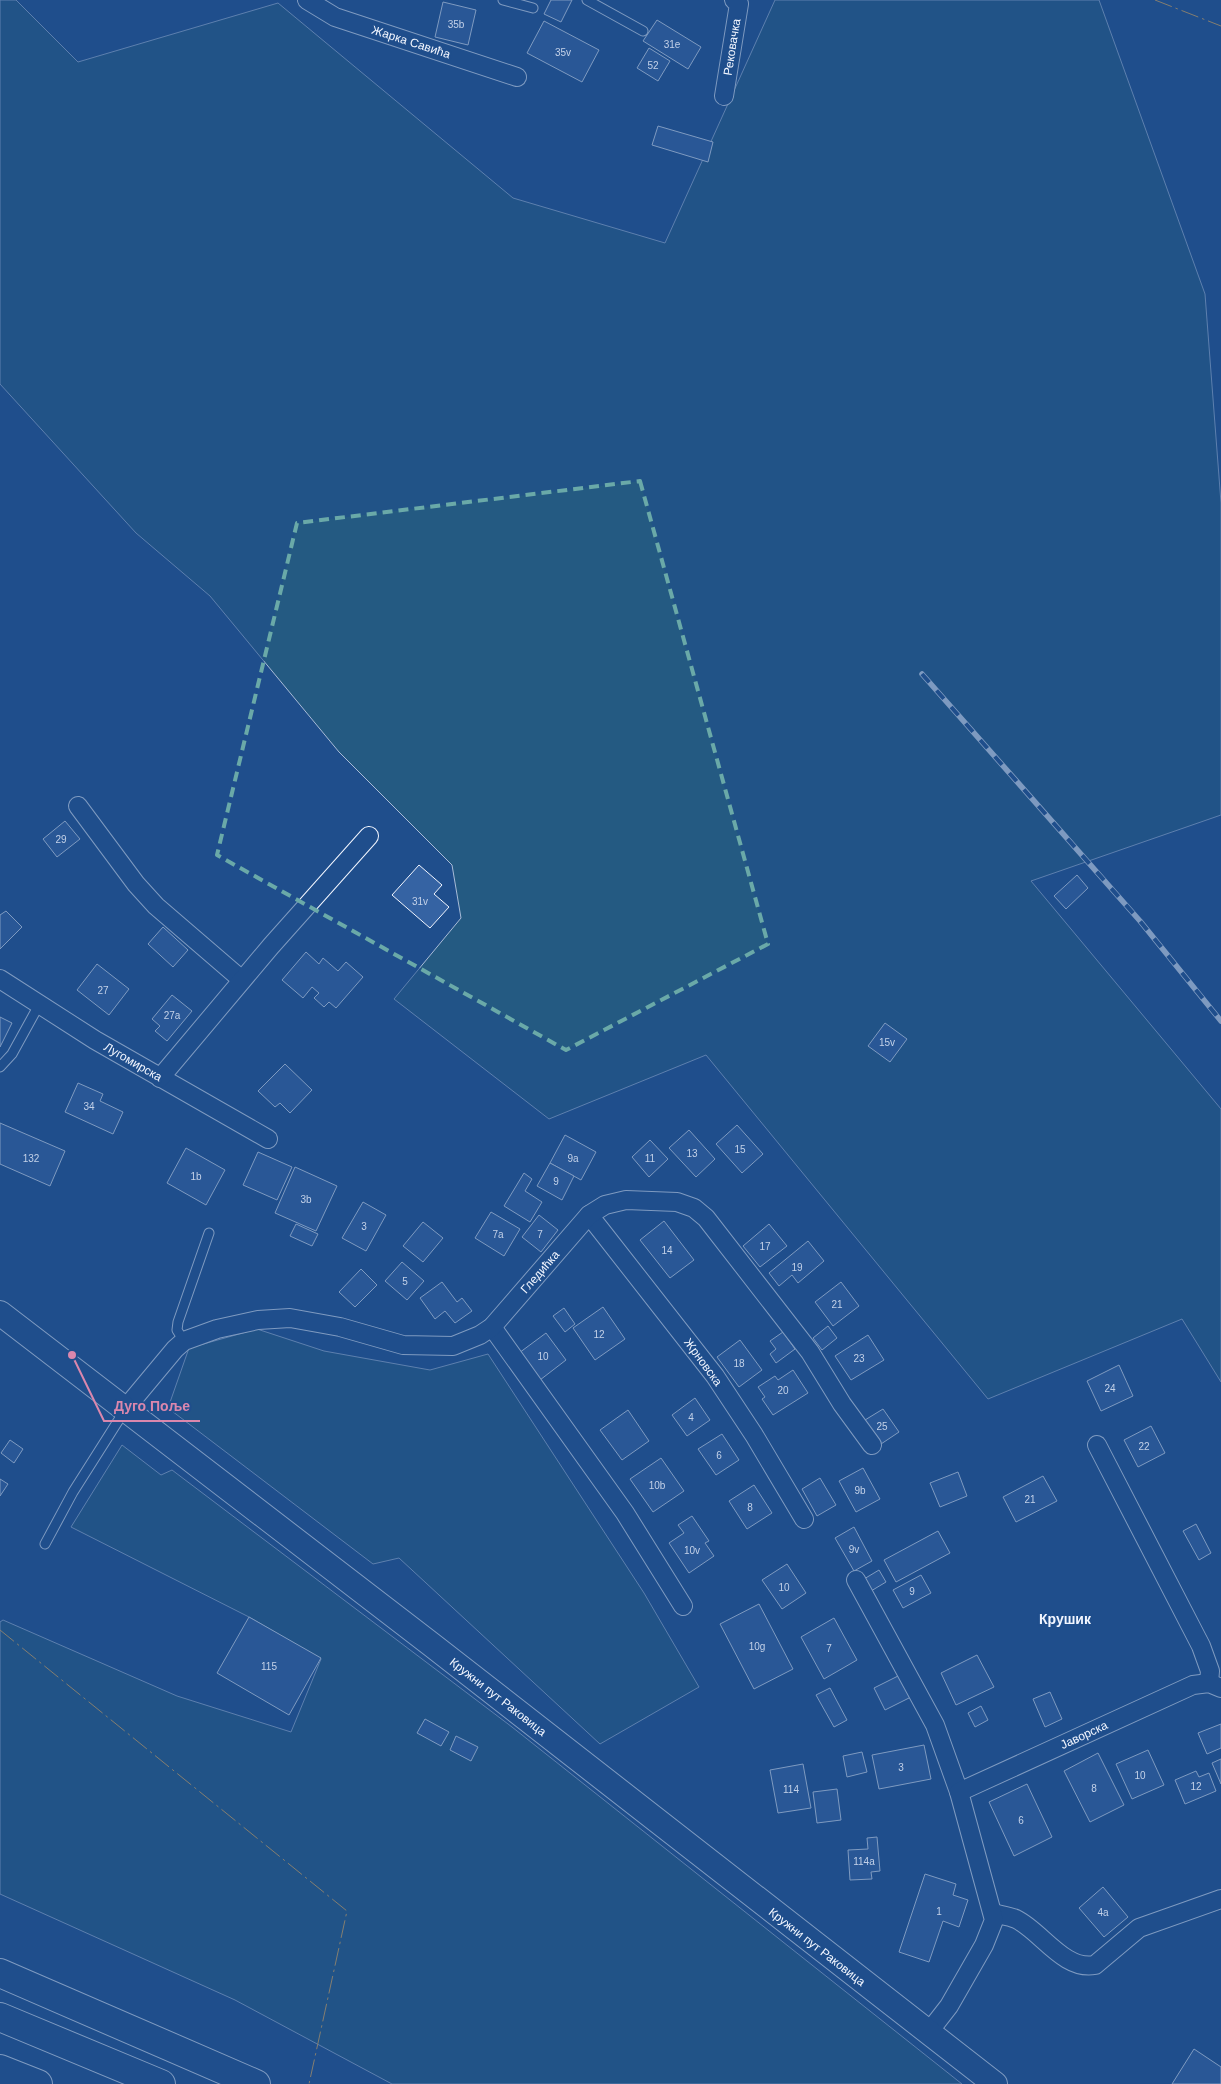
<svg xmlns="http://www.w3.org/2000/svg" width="1221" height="2084" font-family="Arial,sans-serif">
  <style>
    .green { fill: #245a82; stroke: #a8bbd7 }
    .building { fill: #3563a3; stroke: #f2f6ff }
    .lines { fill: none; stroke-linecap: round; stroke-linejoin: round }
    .service-casing { stroke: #f2f6ff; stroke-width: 11 }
    .minor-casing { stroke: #f2f6ff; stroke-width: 20 }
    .secondary-casing { stroke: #f2f6ff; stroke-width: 26 }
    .motorway-casing { stroke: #f2f6ff; stroke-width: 30 }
    .service { stroke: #1f4e8c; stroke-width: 9 }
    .minor { stroke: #1f4e8c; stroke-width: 18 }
    .secondary { stroke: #1f4e8c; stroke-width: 24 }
    .motorway { stroke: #1f4e8c; stroke-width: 28 }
    .rail-casing { stroke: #f2f6ff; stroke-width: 5.5 }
    .rail { stroke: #1f4e8c; stroke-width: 4; stroke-dasharray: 11; stroke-linecap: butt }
    .power { stroke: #ffb74d; stroke-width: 1; stroke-dasharray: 18 4 2.5 4; stroke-linecap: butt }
    .marked { fill: none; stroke: #6aa9a8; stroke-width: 4; stroke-dasharray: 10 6; stroke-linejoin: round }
    .labels { text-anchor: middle; stroke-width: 4; stroke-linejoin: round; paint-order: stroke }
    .number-label { font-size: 10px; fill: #c3d1e8 }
    .street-label { font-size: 12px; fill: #f2f6ff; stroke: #1f4e8c }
    .neighbourhood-label { font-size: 14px; font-weight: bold; fill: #f2f6ff; stroke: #1f4e8c }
    .leader { fill: none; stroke: #da87ad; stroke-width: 2 }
    .callout-dot { fill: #da87ad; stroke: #1f4e8c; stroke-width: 2 }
    .callout-label { font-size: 14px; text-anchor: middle; font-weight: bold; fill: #da87ad; stroke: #1f4e8c; stroke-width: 4; stroke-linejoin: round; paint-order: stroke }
  </style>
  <rect width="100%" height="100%" fill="#1f4e8c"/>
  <!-- green -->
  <g class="green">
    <polygon points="0,0 16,0 78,62 278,3 513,198 665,243 775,0 1099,0 1205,294 1221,503 1221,815 1031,881 1221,1109 1221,1382 1182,1319 988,1399 706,1055 549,1119 394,999 461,918 452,865 339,752 210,596 136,533 0,384"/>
    <polygon points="257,1329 324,1351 430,1370 488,1354 644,1593 699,1687 600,1744 399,1558 373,1564 168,1408 189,1348"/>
    <polygon points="122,1445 161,1475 172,1470 512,1727 962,2084 392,2084 235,2000 0,1894 0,1622 3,1620 177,1696 291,1732 321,1659 249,1617 71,1527"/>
  </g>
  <!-- building -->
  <g class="building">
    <polygon points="551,0 572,0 561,22 544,14"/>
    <polygon points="443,2 476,10 468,45 435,37"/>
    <polygon points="657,20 701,47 688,69 643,41"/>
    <polygon points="544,21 599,50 582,82 527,53"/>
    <polygon points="649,48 670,61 658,81 637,68"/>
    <polygon points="658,126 713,142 708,162 652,145"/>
    <polygon points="65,821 80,839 57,857 43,839"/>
    <polygon points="419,865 442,885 434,894 449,907 430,928 392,895"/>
    <polygon points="1077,875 1088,888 1066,909 1054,896"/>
    <polygon points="6,911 22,927 0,949 0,915"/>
    <polygon points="163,927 188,950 173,967 148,944"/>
    <polygon points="306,952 319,964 323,958 338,971 346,962 363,977 336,1008 329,1002 324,1007 314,998 319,993 312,987 303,998 282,980"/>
    <polygon points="97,964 129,989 109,1015 77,990"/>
    <polygon points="172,995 192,1011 167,1041 155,1031 160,1026 152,1019"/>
    <polygon points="0,1017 12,1023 0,1047"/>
    <polygon points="885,1023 907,1039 890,1062 868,1046"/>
    <polygon points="285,1064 312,1090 290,1113 280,1103 275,1107 258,1091"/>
    <polygon points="78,1083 103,1094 100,1101 123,1112 113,1134 65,1112"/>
    <polygon points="0,1123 65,1151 50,1186 0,1164"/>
    <polygon points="737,1125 763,1154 742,1173 716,1144"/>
    <polygon points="689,1130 715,1159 696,1177 669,1148"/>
    <polygon points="565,1135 596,1152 581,1180 550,1163"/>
    <polygon points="650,1140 668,1159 649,1177 632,1157"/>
    <polygon points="186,1148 225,1170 206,1205 167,1183"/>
    <polygon points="258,1152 292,1167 277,1200 243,1185"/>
    <polygon points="550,1163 574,1176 562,1200 537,1186"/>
    <polygon points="295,1167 337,1186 316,1231 275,1213"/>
    <polygon points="524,1173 532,1179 525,1191 542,1202 530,1222 504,1206"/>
    <polygon points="363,1202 386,1215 366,1251 342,1238"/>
    <polygon points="491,1212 520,1229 504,1256 475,1238"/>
    <polygon points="539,1215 558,1230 541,1252 522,1237"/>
    <polygon points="664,1221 694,1260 670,1278 640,1240"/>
    <polygon points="423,1222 443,1238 423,1262 403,1246"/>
    <polygon points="296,1224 318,1234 312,1246 290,1236"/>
    <polygon points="769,1224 787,1246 760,1267 743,1246"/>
    <polygon points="808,1241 824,1261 798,1283 792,1275 779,1286 769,1273"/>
    <polygon points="402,1262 424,1281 407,1300 385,1281"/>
    <polygon points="361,1269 377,1285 355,1307 339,1292"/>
    <polygon points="442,1282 457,1302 462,1298 472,1311 455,1323 445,1311 435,1319 420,1298"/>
    <polygon points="841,1282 859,1306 833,1326 815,1302"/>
    <polygon points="603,1307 625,1339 595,1360 573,1328"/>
    <polygon points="564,1308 575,1324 565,1332 553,1316"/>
    <polygon points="828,1326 837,1338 822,1350 813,1338"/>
    <polygon points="783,1332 795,1349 776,1363 770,1354 776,1349 770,1341"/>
    <polygon points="546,1333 566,1360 540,1380 519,1353"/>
    <polygon points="868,1335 884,1360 851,1380 835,1356"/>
    <polygon points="740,1340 762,1370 739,1387 717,1357"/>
    <polygon points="1119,1365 1133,1396 1101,1411 1087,1381"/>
    <polygon points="793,1370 808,1393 773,1415 762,1399 765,1397 758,1387 775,1376 778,1380"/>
    <polygon points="695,1398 710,1420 687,1436 672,1415"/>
    <polygon points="883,1409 899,1432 881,1444 865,1420"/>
    <polygon points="628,1410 649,1441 622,1460 600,1430"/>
    <polygon points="1151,1426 1165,1453 1138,1467 1124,1440"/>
    <polygon points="722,1434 739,1460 716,1475 698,1449"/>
    <polygon points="10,1440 23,1449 14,1463 1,1453"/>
    <polygon points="661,1458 684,1491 653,1512 630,1479"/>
    <polygon points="863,1468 880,1499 856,1512 839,1481"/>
    <polygon points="958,1472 967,1496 940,1507 930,1483"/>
    <polygon points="1043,1476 1057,1501 1016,1522 1003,1497"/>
    <polygon points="820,1478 836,1505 817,1516 802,1489"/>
    <polygon points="0,1479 8,1484 0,1496"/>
    <polygon points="754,1485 772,1513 747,1529 729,1501"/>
    <polygon points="692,1516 709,1541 705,1543 714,1556 689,1573 669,1543 684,1533 678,1525"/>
    <polygon points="1196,1524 1211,1553 1199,1560 1183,1531"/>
    <polygon points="854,1527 872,1561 854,1571 835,1538"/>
    <polygon points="938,1531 950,1553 896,1582 884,1560"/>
    <polygon points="787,1564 806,1593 782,1609 762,1580"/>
    <polygon points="879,1570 886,1582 871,1591 864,1579"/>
    <polygon points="921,1575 931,1593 903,1608 893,1590"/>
    <polygon points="759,1604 793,1669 754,1689 720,1624"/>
    <polygon points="249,1617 321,1658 289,1715 217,1673"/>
    <polygon points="834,1618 857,1660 824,1679 801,1637"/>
    <polygon points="977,1655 994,1687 956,1705 941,1673"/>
    <polygon points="902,1674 913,1696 885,1710 874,1688"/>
    <polygon points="830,1688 847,1720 834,1727 816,1695"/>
    <polygon points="1050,1692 1062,1719 1045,1727 1033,1699"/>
    <polygon points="981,1706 988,1720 975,1727 968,1713"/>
    <polygon points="425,1719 449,1732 441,1746 417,1733"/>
    <polygon points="1221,1724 1221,1748 1207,1754 1198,1733"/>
    <polygon points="456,1736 478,1747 471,1761 450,1750"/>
    <polygon points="924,1745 931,1779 879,1789 872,1755"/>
    <polygon points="1148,1750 1164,1785 1132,1799 1116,1764"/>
    <polygon points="862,1752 867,1772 847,1777 843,1756"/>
    <polygon points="1098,1753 1124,1805 1090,1822 1064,1771"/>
    <polygon points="1221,1759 1221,1784 1212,1763"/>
    <polygon points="803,1764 811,1808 778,1813 770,1770"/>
    <polygon points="1196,1771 1199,1777 1209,1773 1216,1791 1185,1804 1175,1780"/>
    <polygon points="1027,1784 1052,1837 1014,1856 989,1802"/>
    <polygon points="837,1789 841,1820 817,1823 813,1792"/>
    <polygon points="877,1837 880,1871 871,1872 872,1879 850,1880 848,1850 868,1849 867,1838"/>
    <polygon points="925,1874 956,1884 953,1895 968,1900 959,1927 943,1921 929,1962 899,1952"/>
    <polygon points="1103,1887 1128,1917 1104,1937 1079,1908"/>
    <polygon points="1194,2049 1221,2067 1221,2084 1172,2084"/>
  </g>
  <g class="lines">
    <!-- service casing -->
    <g class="service-casing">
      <g id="service">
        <polyline points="503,0 533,8"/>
        <polyline points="587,0 643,31"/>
        <polyline points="0,1067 12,1054 39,1005"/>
        <polyline points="184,1341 177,1330 178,1322 209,1233"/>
        <polyline points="45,1544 73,1492 125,1410"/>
      </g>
    </g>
    <!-- minor casing -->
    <g class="minor-casing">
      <g id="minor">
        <polyline points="307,0 335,17 517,77"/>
        <polyline points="724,96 739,4 734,0"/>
        <polyline points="78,806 136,884 156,906 242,980"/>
        <polyline points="0,979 95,1040 268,1139"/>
        <polyline points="160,1078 271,946 369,836"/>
        <polyline points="589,1215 715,1376 754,1435 804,1519"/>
        <polyline points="492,1327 625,1513 683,1606"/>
        <polyline points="125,1409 175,1349 184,1341 217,1329 258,1320 290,1318 340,1327 403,1345 453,1346 480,1335 492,1327 589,1215 605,1205 626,1200 677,1202 694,1208 706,1218 810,1352 842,1404 872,1445"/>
        <polyline points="1097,1445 1201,1646 1210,1671 1209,1683"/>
        <polyline points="856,1580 935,1725 959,1792"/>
        <path d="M993,1913C1000,1915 1009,1916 1016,1919C1041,1931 1064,1971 1095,1965L1139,1928L1221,1899"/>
        <polyline points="928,2033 949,2006 984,1945 994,1920 959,1792 1193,1685 1209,1683 1221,1688"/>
      </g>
    </g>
    <!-- secondary casing -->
    <g class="secondary-casing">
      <polyline id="secondary" points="0,1313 432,1645 995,2084"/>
    </g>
    <!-- motorway casing -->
    <g class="motorway-casing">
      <g id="motorway">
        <polyline points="0,1973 256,2084"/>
        <polyline points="0,2017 161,2084"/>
        <polyline points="0,2069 38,2084"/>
      </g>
    </g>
    <!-- service -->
    <use href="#service" class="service"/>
    <!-- minor -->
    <use href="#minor" class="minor"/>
    <!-- secondary -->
    <use href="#secondary" class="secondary"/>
    <!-- motorway -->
    <use href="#motorway" class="motorway"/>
    <!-- rail casing -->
    <g class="rail-casing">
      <polyline id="rail" points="922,674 1140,921 1221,1021"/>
    </g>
    <!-- rail -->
    <use href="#rail" class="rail"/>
    <!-- power -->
    <g class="power">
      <polyline points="1155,0 1221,26"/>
      <polyline points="0,1630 347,1911 309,2084"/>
    </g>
  </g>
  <!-- marked area -->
  <path d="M0 0H1221V2084H0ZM640,481L768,944L566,1050L217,855L297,523Z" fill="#1f4e8c" fill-opacity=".55" fill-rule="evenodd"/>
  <path class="marked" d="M640,481L768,944L566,1050L217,855L297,523Z"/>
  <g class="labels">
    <!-- number labels -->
    <g class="number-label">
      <text x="456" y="28">35b</text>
      <text x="672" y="48">31e</text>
      <text x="563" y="56">35v</text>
      <text x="653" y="69">52</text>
      <text x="61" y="843">29</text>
      <text x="420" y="905">31v</text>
      <text x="103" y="994">27</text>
      <text x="172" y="1019">27a</text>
      <text x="887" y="1046">15v</text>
      <text x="89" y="1110">34</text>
      <text x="740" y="1153">15</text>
      <text x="692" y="1157">13</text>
      <text x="31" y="1162">132</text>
      <text x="573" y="1162">9a</text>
      <text x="650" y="1162">11</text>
      <text x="196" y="1180">1b</text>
      <text x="556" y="1185">9</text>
      <text x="306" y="1203">3b</text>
      <text x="364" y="1230">3</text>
      <text x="498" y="1238">7a</text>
      <text x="540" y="1238">7</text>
      <text x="765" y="1250">17</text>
      <text x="667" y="1254">14</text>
      <text x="797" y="1271">19</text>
      <text x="405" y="1285">5</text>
      <text x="837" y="1308">21</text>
      <text x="599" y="1338">12</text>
      <text x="543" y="1360">10</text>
      <text x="859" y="1362">23</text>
      <text x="739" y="1367">18</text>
      <text x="1110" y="1392">24</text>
      <text x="783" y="1394">20</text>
      <text x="691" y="1421">4</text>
      <text x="882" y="1430">25</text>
      <text x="1144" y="1450">22</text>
      <text x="719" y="1459">6</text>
      <text x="657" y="1489">10b</text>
      <text x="860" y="1494">9b</text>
      <text x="1030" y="1503">21</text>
      <text x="750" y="1511">8</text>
      <text x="854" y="1553">9v</text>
      <text x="692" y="1554">10v</text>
      <text x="784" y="1591">10</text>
      <text x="912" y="1595">9</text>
      <text x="757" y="1650">10g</text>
      <text x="829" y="1652">7</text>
      <text x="269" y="1670">115</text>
      <text x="901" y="1771">3</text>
      <text x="1140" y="1779">10</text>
      <text x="1196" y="1790">12</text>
      <text x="1094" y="1792">8</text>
      <text x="791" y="1793">114</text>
      <text x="1021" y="1824">6</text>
      <text x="864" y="1865">114a</text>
      <text x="939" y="1915">1</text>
      <text x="1103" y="1916">4a</text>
    </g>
    <!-- street labels -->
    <g class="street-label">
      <text transform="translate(411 42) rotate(18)" y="4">Жарка Савића</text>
      <text transform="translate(732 47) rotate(-81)" y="4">Рековачка</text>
      <text transform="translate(133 1062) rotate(30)" y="4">Лугомирска</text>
      <text transform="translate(540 1272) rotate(-49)" y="4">Гледићка</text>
      <text transform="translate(703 1362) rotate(54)" y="4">Жрновска</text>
      <text transform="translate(498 1697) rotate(38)" y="4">Кружни пут Раковица</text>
      <text transform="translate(1084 1735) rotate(-25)" y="4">Јаворска</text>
      <text transform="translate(817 1947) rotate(38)" y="4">Кружни пут Раковица</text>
    </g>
    <!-- neighbourhood labels -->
    <g class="neighbourhood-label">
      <text x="1065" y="1624">Крушик</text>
    </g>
  </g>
  <!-- callouts -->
  <path class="leader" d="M72 1355L104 1421H200"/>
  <circle class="callout-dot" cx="72" cy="1355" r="5"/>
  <g class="callout-label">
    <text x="152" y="1411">Дуго Поље</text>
  </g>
</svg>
